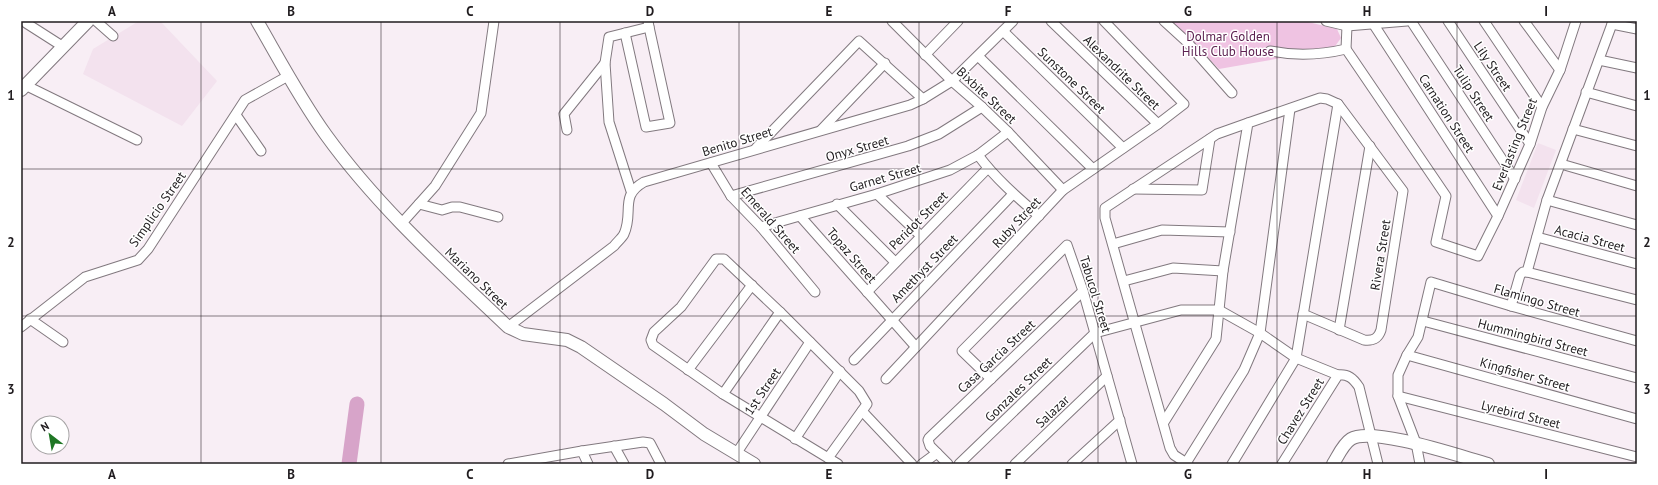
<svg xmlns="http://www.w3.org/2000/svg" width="1658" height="485" font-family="'PT Sans',sans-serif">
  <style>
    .built { fill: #f3e2ee }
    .green { fill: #efc3e2 }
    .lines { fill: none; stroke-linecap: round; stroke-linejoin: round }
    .river { stroke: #d7a4c9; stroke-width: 15 }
    .street-casing { stroke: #82797f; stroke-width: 11 }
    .secondary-casing { stroke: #82797f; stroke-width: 14 }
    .street { stroke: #fff; stroke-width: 9 }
    .secondary { stroke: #fff; stroke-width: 12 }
    .grid { fill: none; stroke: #201c1f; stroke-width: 1; stroke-opacity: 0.55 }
    .labels { text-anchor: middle; stroke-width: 3; stroke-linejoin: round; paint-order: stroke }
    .park-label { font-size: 13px; fill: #5d2151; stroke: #fff }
    .street-label { font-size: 13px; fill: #201c1f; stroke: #fff }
    .neatline { fill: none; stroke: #201c1f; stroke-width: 1.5 }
    .grid-label { font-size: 13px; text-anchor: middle; font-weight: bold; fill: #201c1f }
  </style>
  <rect width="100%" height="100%" fill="#f8eef5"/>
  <!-- built -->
  <g class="built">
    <polygon points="139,21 160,21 217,81 182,126 83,74 93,49"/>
    <polygon points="1538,143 1556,150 1534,208 1516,200"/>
  </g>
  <!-- green -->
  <polygon class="green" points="1171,21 1304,21 1337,29 1341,38 1333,49 1219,69"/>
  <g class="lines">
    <!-- river -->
    <polyline class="river" points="349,464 357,404"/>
    <!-- street casing -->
    <g class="street-casing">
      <g id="street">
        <polyline points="96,21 113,36"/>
        <polyline points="892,21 952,81 982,107 1008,132 1063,190"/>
        <polyline points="1051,21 1158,124"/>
        <polyline points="1164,21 1187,42 1232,93"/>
        <polyline points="1326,21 1347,26 1407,21"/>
        <polyline points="1411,21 1515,179"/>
        <polyline points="1448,21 1530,144"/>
        <polyline points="1484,21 1542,107"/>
        <polyline points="1524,21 1560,70"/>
        <polyline points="26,23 62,46"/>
        <polyline points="1612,24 1637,29"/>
        <polyline points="1374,25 1498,216"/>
        <polyline points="1003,31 1123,148"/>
        <polyline points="625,33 646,127 670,123 649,27"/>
        <polyline points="1346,49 1446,196 1436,242 1478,256 1498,216 1530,144 1542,107 1560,70 1576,21"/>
        <path d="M1270,51C1295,56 1321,55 1346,49L1347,26"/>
        <polyline points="925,55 958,21"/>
        <polyline points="978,56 1093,169"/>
        <polyline points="1599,60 1637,68"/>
        <polyline points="25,85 137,140"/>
        <polyline points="1586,92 1637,106"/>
        <polyline points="236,115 261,151"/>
        <polyline points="1573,129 1637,146"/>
        <polyline points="567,130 564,114 605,63"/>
        <polyline points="821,130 885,63"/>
        <polyline points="756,148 859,41 923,99"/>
        <path d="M978,155C995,178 1017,197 1039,216"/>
        <polyline points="711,163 731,196 761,227 815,292"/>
        <polyline points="1561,164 1637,186"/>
        <polyline points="1133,189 1202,190 1210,139"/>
        <polyline points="631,191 609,122 605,63 609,37 649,27 648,21"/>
        <polyline points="877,194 921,236"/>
        <polyline points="731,196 908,146 939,134 982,107"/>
        <polyline points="1547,200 1637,225"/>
        <polyline points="419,204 442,210 452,207 460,207 498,217"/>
        <polyline points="837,204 895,262"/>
        <polyline points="800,216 916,347"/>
        <polyline points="401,224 435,186 481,113 494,21"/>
        <polyline points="761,227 877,194 950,170 978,155 1008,132"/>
        <polyline points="1537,237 1637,264"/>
        <polyline points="1113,244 1162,230 1230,232"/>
        <polyline points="1527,272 1547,200 1612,24 1616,21"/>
        <polyline points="1124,281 1173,268 1223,271"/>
        <polyline points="867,292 988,168"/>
        <polyline points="1511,306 1520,275 1523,272 1527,272 1637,300"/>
        <polyline points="30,319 63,342"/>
        <polyline points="1423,321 1637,378"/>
        <polyline points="21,327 85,277 138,260 148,249 245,100 288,76"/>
        <path d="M508,327L614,246C617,242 622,238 624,234C634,212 619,196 644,182L910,105L923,99L952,81L1013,21"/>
        <polyline points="1339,330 1370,146"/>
        <polyline points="1407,355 1637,419"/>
        <polyline points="854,360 1013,194"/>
        <polyline points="688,370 752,285"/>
        <polyline points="886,379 1063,190 1158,124 1184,104 1104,21"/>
        <polyline points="991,379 962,351 1067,245 1083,291 1132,464"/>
        <polyline points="723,394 780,312"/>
        <polyline points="1398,396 1637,457"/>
        <polyline points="862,411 912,464"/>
        <path d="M1164,422L1216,339L1223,271L1248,123L1320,98L1327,99L1338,104L1403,191L1381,330C1378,339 1373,341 1364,340L1303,314"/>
        <polyline points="795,439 840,371"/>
        <polyline points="614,446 624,464"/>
        <polyline points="582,451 643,442 650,443 661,464"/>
        <polyline points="736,454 810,342"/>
        <polyline points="828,458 867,404 859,391 780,312 724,259 716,259 681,307 654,332 651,340 653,345 723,394 838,464"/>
        <polyline points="1186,463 1244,370 1260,333 1290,109"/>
        <polyline points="508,464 582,451 588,464"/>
        <polyline points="922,464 937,453"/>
        <polyline points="948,464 930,446 928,440 929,438 1083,291"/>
        <polyline points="959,464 1095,333 1181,310 1219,310 1260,333 1296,358 1338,375"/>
        <polyline points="1015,464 1107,376"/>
        <polyline points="1072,464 1120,420"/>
        <polyline points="1188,464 1174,455 1170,448 1105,218 1105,208 1217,134 1248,123"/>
        <polyline points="1232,464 1296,358 1338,104"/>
        <path d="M1282,464L1338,375C1348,374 1353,378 1359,387L1378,464"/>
        <polyline points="1420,464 1416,443 1398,396 1398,375 1407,355 1418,337 1431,282 1511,306 1637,341"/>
      </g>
    </g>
    <!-- secondary casing -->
    <g class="secondary-casing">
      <g id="secondary">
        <path d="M257,21C279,59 300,99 326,135C378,207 444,266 508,327L523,334L567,340L581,347L664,404L704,434L754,464"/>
        <polyline points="21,90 88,21"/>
        <path d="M1333,464C1338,456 1343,444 1351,439C1372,426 1462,457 1488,464"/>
      </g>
    </g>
    <!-- street -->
    <use href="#street" class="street"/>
    <!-- secondary -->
    <use href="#secondary" class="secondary"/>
  </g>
  <!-- grid -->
  <path class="grid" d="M201,21V464M381,21V464M560,21V464M739,21V464M919,21V464M1098,21V464M1277,21V464M1457,21V464M21,169H1637M21,316H1637"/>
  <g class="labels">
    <!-- park labels -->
    <g class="park-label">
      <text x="1228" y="41">Dolmar Golden<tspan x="1228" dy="15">Hills Club House</tspan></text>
    </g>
    <!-- street labels -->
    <g class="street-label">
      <text transform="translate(1493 66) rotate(56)" y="5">Lily Street</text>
      <text transform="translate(1122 72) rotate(44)" y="5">Alexandrite Street</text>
      <text transform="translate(1072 80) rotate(44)" y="5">Sunstone Street</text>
      <text transform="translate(1474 93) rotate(57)" y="5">Tulip Street</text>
      <text transform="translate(987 95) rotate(43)" y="5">Bixbite Street</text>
      <text transform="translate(1447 113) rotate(57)" y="5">Carnation Street</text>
      <text transform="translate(737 141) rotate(-17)" y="5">Benito Street</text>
      <text transform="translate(1514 144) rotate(-68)" y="5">Everlasting Street</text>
      <text transform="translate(857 148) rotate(-16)" y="5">Onyx Street</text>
      <text transform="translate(885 177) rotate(-16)" y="5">Garnet Street</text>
      <text transform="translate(157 209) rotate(-55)" y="5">Simplicio Street</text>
      <text transform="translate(771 220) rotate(49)" y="5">Emerald Street</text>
      <text transform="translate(918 220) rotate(-45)" y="5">Peridot Street</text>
      <text transform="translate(1016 222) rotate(-47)" y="5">Ruby Street</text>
      <text transform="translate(1590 238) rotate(15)" y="5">Acacia Street</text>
      <text transform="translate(852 255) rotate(49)" y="5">Topaz Street</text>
      <text transform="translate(1380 255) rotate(-81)" y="5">Rivera Street</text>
      <text transform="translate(924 268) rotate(-46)" y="5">Amethyst Street</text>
      <text transform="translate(477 278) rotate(44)" y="5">Mariano Street</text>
      <text transform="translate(1096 294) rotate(73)" y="5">Tabucol Street</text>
      <text transform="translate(1537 300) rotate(16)" y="5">Flamingo Street</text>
      <text transform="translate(1533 337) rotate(15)" y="5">Hummingbird Street</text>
      <text transform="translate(996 356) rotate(-43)" y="5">Casa Garcia Street</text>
      <text transform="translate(1525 374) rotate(16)" y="5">Kingfisher Street</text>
      <text transform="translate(1018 389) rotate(-44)" y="5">Gonzales Street</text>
      <text transform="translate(762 391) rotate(-56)" y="5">1st Street</text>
      <text transform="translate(1052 411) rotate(-43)" y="5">Salazar</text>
      <text transform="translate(1300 411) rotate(-58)" y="5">Chavez Street</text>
      <text transform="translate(1521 414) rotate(14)" y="5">Lyrebird Street</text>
    </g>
  </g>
  <!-- border -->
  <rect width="1658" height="485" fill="none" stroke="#ffffff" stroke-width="44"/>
  <!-- north arrow -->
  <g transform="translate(50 435) rotate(329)"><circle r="19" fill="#ffffff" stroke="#a6a4a5"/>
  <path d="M0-3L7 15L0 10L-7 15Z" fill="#1f7725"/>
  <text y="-6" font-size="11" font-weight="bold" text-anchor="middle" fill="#201c1f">N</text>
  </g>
  <rect x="22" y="22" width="1614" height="441" class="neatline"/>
  <g class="grid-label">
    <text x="112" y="16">A</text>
    <text x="291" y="16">B</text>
    <text x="470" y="16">C</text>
    <text x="650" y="16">D</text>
    <text x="829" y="16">E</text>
    <text x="1008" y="16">F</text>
    <text x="1188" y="16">G</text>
    <text x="1367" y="16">H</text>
    <text x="1546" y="16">I</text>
    <text x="11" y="100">1</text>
    <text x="1647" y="100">1</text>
    <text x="11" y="247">2</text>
    <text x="1647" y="247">2</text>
    <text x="11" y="394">3</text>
    <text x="1647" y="394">3</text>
    <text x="112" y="479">A</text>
    <text x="291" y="479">B</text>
    <text x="470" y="479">C</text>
    <text x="650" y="479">D</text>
    <text x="829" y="479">E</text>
    <text x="1008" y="479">F</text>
    <text x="1188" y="479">G</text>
    <text x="1367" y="479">H</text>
    <text x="1546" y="479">I</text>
  </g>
</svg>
